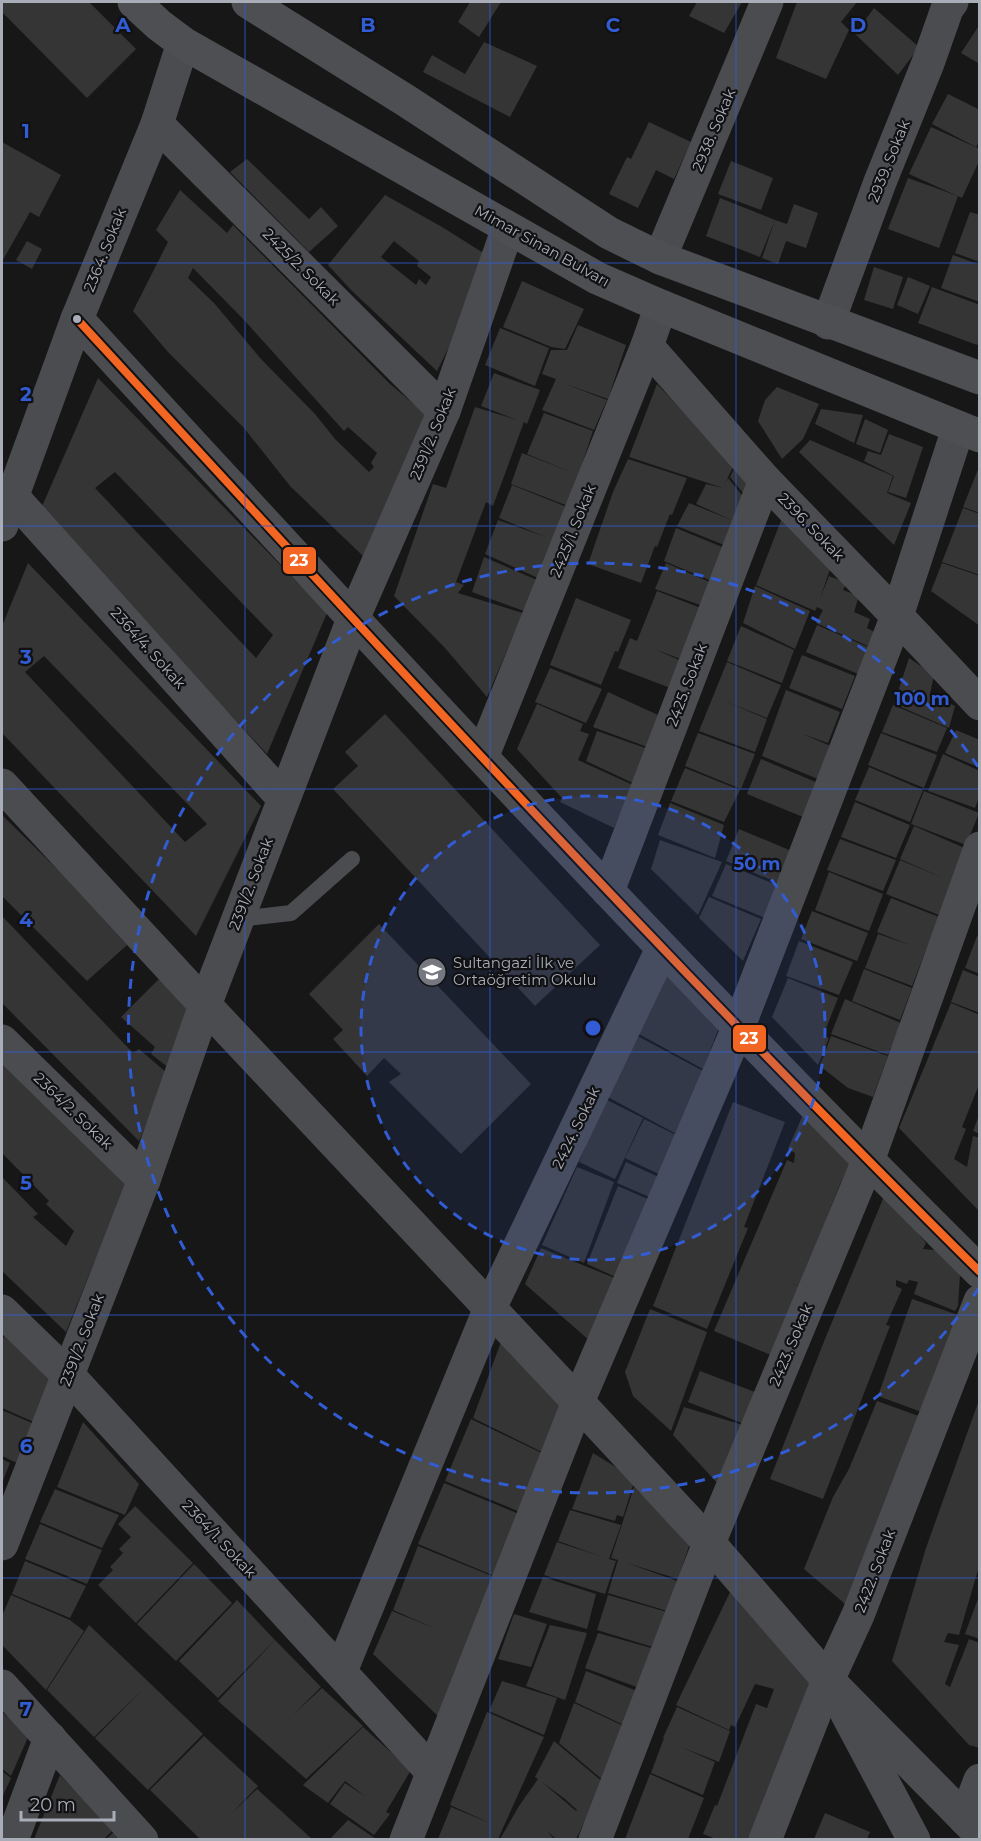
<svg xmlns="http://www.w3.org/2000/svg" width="981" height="1841" font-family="Montserrat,sans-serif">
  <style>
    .building { fill: #353536; fill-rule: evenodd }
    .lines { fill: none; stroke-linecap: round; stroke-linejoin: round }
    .service { stroke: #4b4c50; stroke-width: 16 }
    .minor { stroke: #4b4c50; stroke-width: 33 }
    .tertiary { stroke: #4b4c50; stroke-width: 33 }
    .primary { stroke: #4d4f52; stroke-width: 33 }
    .bus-1-casing { stroke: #111113; stroke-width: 12 }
    .bus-1 { stroke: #f26522; stroke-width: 8 }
    .grid { fill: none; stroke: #325cd3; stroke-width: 1.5; stroke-opacity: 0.55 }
    .ring { fill: none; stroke: #325cd3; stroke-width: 3; stroke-dasharray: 10 8 }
    .bus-dot { fill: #a8adb8; stroke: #111113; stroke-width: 2 }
    .labels { text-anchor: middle; stroke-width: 4.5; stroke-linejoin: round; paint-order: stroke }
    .street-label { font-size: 15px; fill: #a8adb8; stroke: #111113 }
    .poi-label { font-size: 15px; fill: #a8adb8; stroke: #111113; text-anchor: start }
    .grid-label { font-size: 20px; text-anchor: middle; font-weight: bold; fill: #325cd3; stroke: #111113; stroke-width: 4.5; stroke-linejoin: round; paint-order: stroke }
    .centre { fill: #325cd3; stroke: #111113; stroke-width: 3 }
    .ring-label { font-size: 18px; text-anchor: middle; font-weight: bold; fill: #325cd3; stroke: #111113; stroke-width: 4.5; stroke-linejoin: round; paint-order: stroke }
    .line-badge { stroke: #111113; stroke-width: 2 }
    .badge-label { font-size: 16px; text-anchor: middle; font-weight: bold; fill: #fff }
  </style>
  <rect width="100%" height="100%" fill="#171717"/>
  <!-- building -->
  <g class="building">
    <polygon points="2,2 89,2 136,49 87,98 2,12"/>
    <polygon points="470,2 501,2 479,37 458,22"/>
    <polygon points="697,2 742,2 724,33 689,16"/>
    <polygon points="797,2 857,2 841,22 849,30 826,79 776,58"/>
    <polygon points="874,8 919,47 898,75 855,34"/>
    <polygon points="980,24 980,64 961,53"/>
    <polygon points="484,42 537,66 510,117 423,72 432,55 465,74"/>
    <polygon points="948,94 980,110 980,140 976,147 932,124"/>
    <polygon points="649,122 691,142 674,179 656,170 638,208 609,194 627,157 631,159"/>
    <polygon points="931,127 980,149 980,159 962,198 909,174"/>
    <polygon points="2,142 61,175 39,217 30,212 3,260 2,259"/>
    <polygon points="247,159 309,219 321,207 338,226 309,252 230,172"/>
    <polygon points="731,161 773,178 761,210 718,194"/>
    <polygon points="908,178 958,196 939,248 888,229"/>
    <path d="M180,190L227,233L233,225L389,383L429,417L363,556L290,486L244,428L168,352L133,311L168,242L156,230ZM193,268L245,321L344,431L348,427L377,453L371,463L374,467L369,472L335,439L315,414L261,359L214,303L188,278Z"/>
    <path d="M385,195L442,227L493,259L437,371L351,290L328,265ZM394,241L419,261L417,266L431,277L426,285L419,279L416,285L381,257Z"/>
    <polygon points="720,198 775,220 760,257 706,236"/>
    <polygon points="794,204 818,213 806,248 786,241 778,264 762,258 775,220 787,224"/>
    <polygon points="970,212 980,215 980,262 955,253"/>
    <polygon points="27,241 42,249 32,269 16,260"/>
    <polygon points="953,255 980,265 980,302 941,288"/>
    <polygon points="874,267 903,277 893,309 864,300"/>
    <polygon points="908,277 930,286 918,314 897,305"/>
    <polygon points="522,281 584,309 565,349 551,347 503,327"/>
    <polygon points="932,287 980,305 980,340 977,345 918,323"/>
    <polygon points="578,325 626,345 608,399 563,383 607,400 594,430 542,410 556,379 542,374 551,350 567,350"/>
    <polygon points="500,328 549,348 535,386 485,365"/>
    <polygon points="494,373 540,390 527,424 524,422 493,506 486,502 456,582 464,585 458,593 523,613 487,697 445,648 394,596 433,484 446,488 475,407 517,420 481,406"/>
    <path d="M98,378L327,613L267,754L40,511ZM115,472L273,635L256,658L95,488Z"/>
    <polygon points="657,384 734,465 724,485 728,478 746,500 729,547 677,526 689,503 734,521 696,504 706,484 723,488 629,457"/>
    <polygon points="777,387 819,404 803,439 782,459 758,421 765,400"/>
    <polygon points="821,409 863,415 854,443 815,424"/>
    <polygon points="544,413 593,431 568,506 511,484 522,453 574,473 527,454"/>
    <polygon points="865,419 888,430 880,453 856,444"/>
    <polygon points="889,434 923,447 906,498 888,492 894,476 864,461 868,451 881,455"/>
    <polygon points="810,440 893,476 887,493 911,503 894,545 799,452"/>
    <polygon points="628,459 687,478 672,515 670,514 657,547 655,546 641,583 588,564 613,492"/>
    <polygon points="736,465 753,482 747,498 730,477"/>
    <polygon points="979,467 980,467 980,513 963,507"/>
    <polygon points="512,485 567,507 538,578 485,554 498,520 546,537 499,518"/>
    <polygon points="963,508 980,514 980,575 942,562"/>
    <polygon points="782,518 830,569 820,599 829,576 847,583 843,590 859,596 854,612 870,619 867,628 876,633 870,647 816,623 823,610 817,607 815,611 756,585"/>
    <polygon points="676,528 727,549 714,582 664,561"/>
    <polygon points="484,557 537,580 524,611 472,592"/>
    <path d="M28,563L261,806L196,936L2,733V626ZM44,656L207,824L185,842L25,672Z"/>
    <polygon points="666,563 714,584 706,607 655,589"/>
    <polygon points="942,563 980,576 980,626 931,591"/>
    <polygon points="755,586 810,611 795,649 743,623"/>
    <polygon points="657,591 706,610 686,661 654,649 684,662 673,689 618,668 630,638 637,641"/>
    <polygon points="576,598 631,620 618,652 615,651 601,685 550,665"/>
    <polygon points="817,625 870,648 858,674 806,652"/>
    <polygon points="741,626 794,650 782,683 727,661"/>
    <polygon points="802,655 855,676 842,709 789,688"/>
    <polygon points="909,658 934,675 930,694 955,706 949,728 894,704"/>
    <polygon points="727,662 781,685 767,718 724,701 767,719 755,752 699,731"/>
    <polygon points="550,668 602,689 586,723 535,702"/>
    <polygon points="786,690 840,712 828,743 802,734 831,746 818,779 762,756"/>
    <polygon points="608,692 660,716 650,748 593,727"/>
    <polygon points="537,704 583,724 580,731 589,734 578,760 633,785 614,828 560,802 562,798 517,749"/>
    <polygon points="893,705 947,728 937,752 882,732"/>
    <polygon points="385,714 600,945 535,1006 333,789 358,766 345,752"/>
    <polygon points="956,730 980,740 980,768 945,753"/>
    <polygon points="597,731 651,750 637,785 586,761"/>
    <polygon points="698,733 755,754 741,789 685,766"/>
    <polygon points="881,733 937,755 924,788 868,765"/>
    <polygon points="943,754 980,771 980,795 975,808 928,791"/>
    <polygon points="761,759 818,783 803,817 747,794"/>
    <polygon points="869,767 923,790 910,822 855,800"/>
    <polygon points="685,768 740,790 724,822 671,801"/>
    <polygon points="924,791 979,813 966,845 911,824"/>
    <polygon points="855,802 910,825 896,858 841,837"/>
    <polygon points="670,803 724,825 715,858 658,835"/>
    <polygon points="2,815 58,870 127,945 87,981 2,896"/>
    <polygon points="914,826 967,849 939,915 886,894 900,860 943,878 900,859"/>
    <polygon points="739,829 794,852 781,884 726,861"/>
    <polygon points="840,839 896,860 883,891 827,870"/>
    <polygon points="660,840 722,862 698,915 651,869"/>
    <polygon points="726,864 779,886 765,918 712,896"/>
    <polygon points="829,872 883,894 869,931 815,910"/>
    <polygon points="709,897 761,919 743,961 699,918"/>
    <polygon points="891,898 939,917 912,986 865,968 878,934 910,945 877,932"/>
    <polygon points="812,911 868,933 857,961 801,939"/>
    <polygon points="2,916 133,1053 139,1049 168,1074 139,1141 2,1003"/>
    <polygon points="379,924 531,1084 461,1154 389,1082 401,1074 384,1058 367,1076 333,1039 343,1030 309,994"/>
    <polygon points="977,936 980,937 980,974 965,968"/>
    <polygon points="799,941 853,962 839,995 786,976"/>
    <polygon points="671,965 722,1020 703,1069 635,1032"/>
    <polygon points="864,969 912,988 900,1020 852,1001"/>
    <polygon points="963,970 980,977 980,1013 951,1002"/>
    <polygon points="161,977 188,1011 169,1068 151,1054 155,1047 121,1017"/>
    <polygon points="788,978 838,998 823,1036 829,1038 818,1065 772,1017"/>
    <polygon points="845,999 901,1023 888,1055 831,1034"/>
    <polygon points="951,1003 980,1015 980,1082 962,1127 966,1129 954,1159 967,1167 973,1136 980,1138 980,1212 899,1128"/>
    <polygon points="632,1033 705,1072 680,1136 604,1095"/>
    <polygon points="831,1036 888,1056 873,1097 848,1088 820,1066"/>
    <polygon points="2,1060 129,1188 93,1265 66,1332 2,1271 2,1177 38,1214 33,1217 66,1246 74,1231 46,1204 49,1201 2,1153"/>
    <polygon points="605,1099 643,1118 615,1179 579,1162"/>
    <polygon points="733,1102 785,1122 744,1227 748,1228 707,1329 653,1306"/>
    <polygon points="805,1110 856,1154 841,1182 799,1286 789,1282 803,1288 773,1356 714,1331 787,1160 794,1163 795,1153 788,1149"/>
    <polygon points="979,1115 980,1115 980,1134 973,1131"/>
    <polygon points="644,1119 680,1137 663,1176 625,1158"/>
    <polygon points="626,1162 663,1179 654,1199 617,1183"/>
    <polygon points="577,1167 614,1182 584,1263 542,1245"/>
    <polygon points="618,1186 652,1201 620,1279 587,1264"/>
    <polygon points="885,1194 926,1243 923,1249 935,1250 960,1274 958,1306 955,1311 914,1294 918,1282 909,1280 907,1284 896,1280 896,1286 902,1289 886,1325 890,1326 823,1499 770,1479 825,1339"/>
    <polygon points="541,1248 617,1279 590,1341 525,1284"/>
    <polygon points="912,1299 961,1316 927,1414 878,1396"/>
    <polygon points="650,1309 707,1332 671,1431 633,1396 625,1372"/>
    <polygon points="4,1336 53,1381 36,1423 2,1408 2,1343"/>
    <polygon points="501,1342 568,1403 550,1456 473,1418"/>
    <polygon points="700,1371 755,1392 742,1423 688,1402"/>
    <polygon points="979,1400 980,1563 959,1635 948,1633 944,1642 959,1645 945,1684 950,1687 969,1639 980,1643 980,1748 969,1745 892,1661 926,1548"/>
    <polygon points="877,1401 927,1419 858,1615 804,1569 833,1497 849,1469"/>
    <polygon points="684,1407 746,1426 719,1485 673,1435"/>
    <polygon points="2,1410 34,1424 17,1463 2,1456"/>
    <polygon points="471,1419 550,1457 525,1514 445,1481"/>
    <polygon points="83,1422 139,1484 125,1515 57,1487"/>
    <polygon points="593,1453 635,1479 623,1517 617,1515 615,1521 572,1509"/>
    <polygon points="2,1459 10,1463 2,1483"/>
    <polygon points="444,1483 524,1516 497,1577 418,1544"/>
    <polygon points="634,1487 690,1543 678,1579 627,1563 677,1581 667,1611 608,1593 618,1560 611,1558"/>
    <polygon points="55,1489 119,1515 102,1548 40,1522"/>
    <polygon points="135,1506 193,1563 136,1623 98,1585 113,1570 110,1567 123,1553 119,1549 131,1537 118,1524"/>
    <polygon points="570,1510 621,1525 609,1559 616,1561 605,1594 544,1575 557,1542 603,1557 558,1541"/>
    <polygon points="40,1524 102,1550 87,1584 25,1559"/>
    <polygon points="418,1546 497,1578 484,1613 476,1610 481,1613 439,1717 373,1654 392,1611 434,1628 393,1610"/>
    <polygon points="25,1561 86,1586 70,1618 12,1594"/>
    <polygon points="194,1564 232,1603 176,1661 137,1624"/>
    <polygon points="543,1577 596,1594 587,1629 529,1612"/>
    <polygon points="731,1590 826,1682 764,1839 716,1839 703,1834 715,1805 717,1806 756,1704 767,1708 774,1689 755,1684 735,1727 731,1725 729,1730 676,1705"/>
    <polygon points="11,1595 70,1620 84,1631 46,1690 2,1645 2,1616"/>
    <polygon points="608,1595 667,1612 656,1648 597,1630"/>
    <polygon points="979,1596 980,1596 980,1639 965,1634"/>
    <polygon points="237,1600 275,1640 218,1698 179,1661"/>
    <polygon points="514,1614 547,1624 531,1667 498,1659"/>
    <polygon points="89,1625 203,1734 148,1790 95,1738 143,1689 94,1737 47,1690"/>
    <polygon points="550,1625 587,1633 565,1700 526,1686"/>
    <polygon points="598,1633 655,1649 642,1689 585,1668"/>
    <polygon points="275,1640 321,1687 293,1715 322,1688 363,1726 306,1779 218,1701"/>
    <polygon points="586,1671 637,1691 626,1726 575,1702"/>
    <polygon points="502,1681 557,1698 544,1735 489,1711"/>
    <polygon points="574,1703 626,1727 604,1781 559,1743"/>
    <polygon points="677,1707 730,1731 719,1762 681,1747 715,1762 703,1795 651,1773 664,1738 663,1738"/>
    <polygon points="2,1712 29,1735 11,1776 2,1769"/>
    <polygon points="487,1712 544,1737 498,1839 438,1839 451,1807 492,1824 450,1805"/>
    <polygon points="363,1727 411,1770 386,1812 390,1814 374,1835 330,1804 345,1783 366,1797 345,1781 328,1803 303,1785"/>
    <polygon points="204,1736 258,1786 232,1813 257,1789 312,1839 200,1839 150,1790"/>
    <path d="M554,1741L604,1783L576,1839H556L547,1831L554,1839H500L519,1806L538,1779L535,1777ZM542,1782L565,1799L577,1810L576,1811Z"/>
    <polygon points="2,1771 11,1778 2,1798"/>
    <polygon points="650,1774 704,1798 688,1839 625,1839"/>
    <polygon points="60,1775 113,1830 104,1839 34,1839"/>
    <polygon points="825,1813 870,1832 867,1839 814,1839"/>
    <polygon points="348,1820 376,1839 330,1839"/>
    <polygon points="116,1830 125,1839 106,1839"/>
  </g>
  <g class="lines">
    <!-- service -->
    <polyline class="service" points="238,919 291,913 352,859"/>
    <!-- minor -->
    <g class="minor">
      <polyline points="157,124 444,411"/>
      <polyline points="660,258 767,2"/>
      <path d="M77,319C373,641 669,964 980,1272"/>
      <polyline points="828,323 880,182 928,63 947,9 952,2"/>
      <polyline points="647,346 765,480 897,616 980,704"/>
      <polyline points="13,497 283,798"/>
      <polyline points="483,755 647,346 661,306"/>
      <polyline points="2,785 205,1005 578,1402 709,1543 828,1680 980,1834"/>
      <polyline points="608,891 765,480"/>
      <polyline points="2,1041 144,1180"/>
      <polyline points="2,1311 68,1375 432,1772"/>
      <polyline points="2,1544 144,1180 205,1005 353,619 444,411 508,228"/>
      <polyline points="341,1671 490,1308 662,949"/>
      <polyline points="2,1686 142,1840"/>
      <polyline points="847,1714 914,1840"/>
      <polyline points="965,1819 980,1780"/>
      <polyline points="12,1840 50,1738"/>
      <polyline points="406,1840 578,1402 739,1026 897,616 958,429"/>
      <polyline points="595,1840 709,1543 868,1161 980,848"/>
      <polyline points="765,1840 828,1680 858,1615 980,1301"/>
    </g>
    <!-- tertiary -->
    <polyline class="tertiary" points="2,525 77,319 157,124 183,43"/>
    <!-- primary -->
    <g class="primary">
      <polyline points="134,2 159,25 183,43 597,278 661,306 980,436"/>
      <polyline points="248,2 405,100 609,233 660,258 980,378"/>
    </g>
    <!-- bus-1 casing -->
    <g class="bus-1-casing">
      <path id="bus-1" d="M77,319C373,641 669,964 980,1272"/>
    </g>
    <!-- bus-1 -->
    <use href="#bus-1" class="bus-1"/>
  </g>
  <!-- grid -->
  <path class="grid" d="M245,2V1840M490,2V1840M736,2V1840M2,263H980M2,526H980M2,789H980M2,1052H980M2,1315H980M2,1578H980"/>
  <!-- distance rings -->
  <circle cx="593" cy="1028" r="232" fill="#325cd3" fill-opacity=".12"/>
  <g class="ring">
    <circle cx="593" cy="1028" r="232"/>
    <path d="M979 1288A465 465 0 1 1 979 768"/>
  </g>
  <!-- icons -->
  <defs>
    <g id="school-disc" transform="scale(1.5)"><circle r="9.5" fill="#757880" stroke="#111113"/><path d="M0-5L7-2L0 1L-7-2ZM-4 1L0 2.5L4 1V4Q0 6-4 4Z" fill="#fff"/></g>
  </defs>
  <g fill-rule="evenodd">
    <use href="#school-disc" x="432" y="972"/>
  </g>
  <!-- markers -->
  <circle class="bus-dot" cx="77" cy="319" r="5"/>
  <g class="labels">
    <!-- street labels -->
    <g class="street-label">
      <text transform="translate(714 130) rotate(-67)" y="5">2938. Sokak</text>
      <text transform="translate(889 161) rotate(-68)" y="5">2939. Sokak</text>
      <text transform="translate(542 246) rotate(29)" y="5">Mimar Sinan Bulvarı</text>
      <text transform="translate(105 250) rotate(-68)" y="5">2364. Sokak</text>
      <text transform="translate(301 267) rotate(45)" y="5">2425/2. Sokak</text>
      <text transform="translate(433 434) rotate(-68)" y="5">2391/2. Sokak</text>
      <text transform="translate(811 527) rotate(46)" y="5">2396. Sokak</text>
      <text transform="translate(573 531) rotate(-68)" y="5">2425/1. Sokak</text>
      <text transform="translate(148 648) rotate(48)" y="5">2364/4. Sokak</text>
      <text transform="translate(687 685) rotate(-69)" y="5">2425. Sokak</text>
      <text transform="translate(251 884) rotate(-69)" y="5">2391/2. Sokak</text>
      <text transform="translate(73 1111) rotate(44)" y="5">2364/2. Sokak</text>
      <text transform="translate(576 1128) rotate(-64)" y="5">2424. Sokak</text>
      <text transform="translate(82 1340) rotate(-69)" y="5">2391/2. Sokak</text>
      <text transform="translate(791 1345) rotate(-67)" y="5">2423. Sokak</text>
      <text transform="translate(219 1539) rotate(47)" y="5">2364/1. Sokak</text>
      <text transform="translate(875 1571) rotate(-69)" y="5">2422. Sokak</text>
    </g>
    <!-- poi labels -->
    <g class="poi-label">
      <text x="453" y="968">Sultangazi İlk ve<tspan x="453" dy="17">Ortaöğretim Okulu</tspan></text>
    </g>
  </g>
  <g class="grid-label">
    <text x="123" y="32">A</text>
    <text x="368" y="32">B</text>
    <text x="613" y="32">C</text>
    <text x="858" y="32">D</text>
    <text x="26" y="138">1</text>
    <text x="26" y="401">2</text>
    <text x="26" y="664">3</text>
    <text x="26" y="927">4</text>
    <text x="26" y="1190">5</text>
    <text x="26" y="1453">6</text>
    <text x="26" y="1716">7</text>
  </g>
  <circle cx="593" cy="1028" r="9" class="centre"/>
  <g class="ring-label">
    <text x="922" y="705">100 m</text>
    <text x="757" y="870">50 m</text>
  </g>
  <g class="line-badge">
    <rect x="282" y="546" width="35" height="29" rx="6" fill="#f26522"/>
    <rect x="732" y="1024" width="35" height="29" rx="6" fill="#f26522"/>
  </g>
  <g class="badge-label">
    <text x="299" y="566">23</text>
    <text x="749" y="1044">23</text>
  </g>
  <!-- border -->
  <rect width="981" height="1841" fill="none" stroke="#a8adb8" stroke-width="6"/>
  <!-- scale -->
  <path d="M21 1811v9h93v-9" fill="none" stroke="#a8adb8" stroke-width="3"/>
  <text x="30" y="1811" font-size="18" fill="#a8adb8" stroke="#111113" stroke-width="4.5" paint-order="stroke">20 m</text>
</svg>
